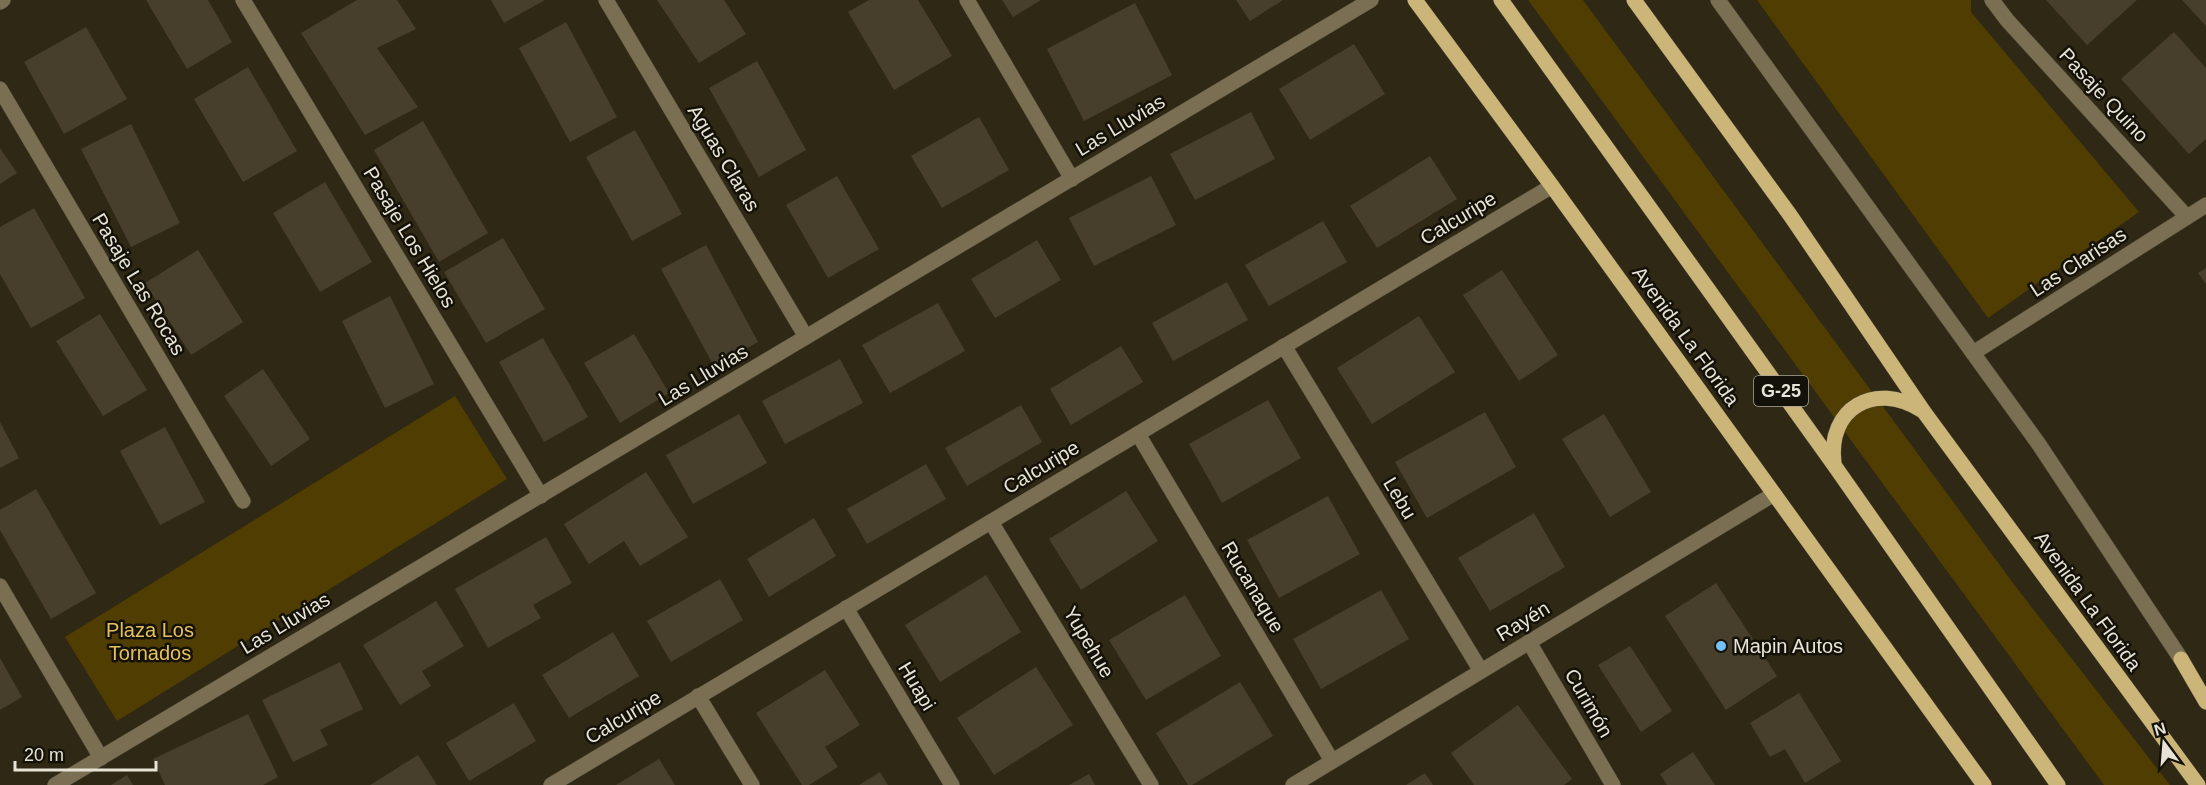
<svg xmlns="http://www.w3.org/2000/svg" width="2206" height="785" font-family="Arial,sans-serif">
  <style>
    .green { fill: #4f3d02 }
    .building { fill: #473f2b }
    .lines { fill: none; stroke-linecap: round; stroke-linejoin: round }
    .minor-casing { stroke: #4c4633; stroke-width: 16 }
    .major-casing { stroke: #4c4633; stroke-width: 16 }
    .minor { stroke: #7a6f53; stroke-width: 15 }
    .major { stroke: #ccb579; stroke-width: 15 }
    .poi-dot { fill: #73c1f5; stroke: #141109; stroke-width: 2 }
    .labels { text-anchor: middle; stroke-width: 5; stroke-linejoin: round; paint-order: stroke }
    .shield { fill: #141109; stroke: #a8a498; stroke-width: 1.5 }
    .shield-label { font-size: 18px; font-weight: bold; fill: #e7e3d6 }
    .street-label { font-size: 20px; fill: #e7e3d6; stroke: #141109 }
    .park-label { font-size: 20px; fill: #e5c15c; stroke: #141109 }
    .poi-label { font-size: 20px; fill: #e7e3d6; stroke: #141109; text-anchor: start }
  </style>
  <rect width="100%" height="100%" fill="#2f2814"/>
  <!-- green -->
  <g class="green">
    <polygon points="1528,0 1583,0 2016,587 2170,785 2104,785"/>
    <polygon points="1757,0 1971,0 1971,12 2139,212 1988,318"/>
    <polygon points="455,396 507,479 117,721 65,637"/>
  </g>
  <!-- building -->
  <g class="building">
    <polygon points="146,0 208,0 232,42 187,69"/>
    <polygon points="357,0 397,0 416,29 377,48 418,107 365,135 301,33"/>
    <polygon points="491,0 545,0 504,23"/>
    <polygon points="657,0 724,0 746,34 699,63"/>
    <polygon points="869,0 918,0 952,56 894,90 848,12"/>
    <polygon points="1002,0 1041,0 1013,17"/>
    <polygon points="1236,0 1283,0 1250,21"/>
    <polygon points="2046,0 2137,0 2087,45"/>
    <polygon points="2182,0 2206,0 2206,26"/>
    <polygon points="1135,3 1172,75 1084,121 1047,49"/>
    <polygon points="566,22 617,117 570,142 519,48"/>
    <polygon points="86,27 127,99 64,134 24,62"/>
    <polygon points="2174,32 2206,68 2206,139 2189,154 2121,79"/>
    <polygon points="1354,44 1385,94 1310,140 1279,89"/>
    <polygon points="757,61 806,150 759,177 709,88"/>
    <polygon points="248,67 297,151 243,182 194,99"/>
    <polygon points="1251,112 1275,159 1195,200 1170,154"/>
    <polygon points="979,117 1009,170 942,208 911,156"/>
    <polygon points="423,121 488,233 439,262 374,150"/>
    <polygon points="131,124 180,223 131,247 81,149"/>
    <polygon points="635,130 682,214 632,241 586,157"/>
    <polygon points="0,148 17,173 0,184"/>
    <polygon points="1430,156 1457,199 1377,248 1350,206"/>
    <polygon points="837,176 879,249 828,278 786,205"/>
    <polygon points="1151,176 1176,225 1094,266 1069,218"/>
    <polygon points="325,182 372,262 320,292 273,213"/>
    <polygon points="34,208 85,298 31,328 0,274 0,227"/>
    <polygon points="1323,221 1347,262 1269,306 1245,265"/>
    <polygon points="503,238 545,309 486,343 444,272"/>
    <polygon points="1037,240 1061,280 995,318 971,279"/>
    <polygon points="706,245 758,342 714,366 661,269"/>
    <polygon points="198,250 243,322 191,355 145,283"/>
    <polygon points="2206,268 2206,284 2198,273"/>
    <polygon points="1502,270 1558,355 1519,381 1463,295"/>
    <polygon points="1227,282 1248,320 1173,361 1152,323"/>
    <polygon points="390,296 434,384 385,408 342,321"/>
    <polygon points="938,303 965,351 890,393 862,345"/>
    <polygon points="100,314 147,390 103,416 56,341"/>
    <polygon points="1419,316 1455,372 1372,424 1337,368"/>
    <polygon points="634,334 669,393 620,423 584,363"/>
    <polygon points="543,338 588,417 544,442 499,362"/>
    <polygon points="1121,346 1143,382 1071,425 1050,389"/>
    <polygon points="840,359 863,403 785,444 762,401"/>
    <polygon points="263,369 310,439 271,466 224,396"/>
    <polygon points="1268,400 1301,458 1222,503 1189,444"/>
    <polygon points="1021,405 1042,442 967,486 945,448"/>
    <polygon points="1485,412 1516,467 1427,518 1395,462"/>
    <polygon points="739,414 767,463 693,504 666,455"/>
    <polygon points="1604,414 1651,492 1610,517 1562,439"/>
    <polygon points="0,422 19,458 0,468"/>
    <polygon points="165,427 205,502 160,525 120,451"/>
    <polygon points="926,464 946,499 867,544 847,509"/>
    <polygon points="646,472 688,537 640,566 624,541 589,564 564,524"/>
    <polygon points="36,489 96,593 51,619 0,530 0,510"/>
    <polygon points="1126,491 1158,541 1081,590 1049,539"/>
    <polygon points="1328,496 1360,554 1279,598 1247,540"/>
    <polygon points="1534,513 1565,567 1490,611 1458,558"/>
    <polygon points="814,518 836,556 769,597 747,559"/>
    <polygon points="546,537 572,583 533,605 541,618 488,648 455,589"/>
    <polygon points="986,575 1021,632 940,682 905,625"/>
    <polygon points="720,579 743,620 671,662 647,621"/>
    <polygon points="1716,583 1777,676 1726,710 1665,616"/>
    <polygon points="1381,590 1409,639 1321,689 1293,639"/>
    <polygon points="1185,595 1221,656 1146,700 1109,640"/>
    <polygon points="436,601 464,646 422,671 431,686 400,705 363,645"/>
    <polygon points="613,632 639,676 569,718 542,675"/>
    <polygon points="1630,646 1672,711 1641,732 1598,665"/>
    <polygon points="0,658 22,697 0,710"/>
    <polygon points="340,662 363,709 320,730 328,745 293,762 262,700"/>
    <polygon points="1036,667 1073,725 994,775 957,718"/>
    <polygon points="825,670 860,725 825,747 838,767 809,785 802,785 756,713"/>
    <polygon points="1240,682 1273,736 1192,785 1188,785 1156,733"/>
    <polygon points="1799,693 1841,761 1805,783 1785,749 1770,757 1750,723"/>
    <polygon points="514,703 536,741 469,781 446,743"/>
    <polygon points="1518,705 1572,779 1564,785 1474,785 1451,753"/>
    <polygon points="248,714 278,777 263,785 165,785 153,759"/>
    <polygon points="1693,752 1715,785 1667,785 1660,774"/>
    <polygon points="418,755 437,785 370,785"/>
    <polygon points="659,759 675,785 616,785"/>
    <polygon points="880,772 888,785 859,785"/>
    <polygon points="1425,773 1433,785 1406,785"/>
    <polygon points="1089,774 1095,785 1069,785"/>
    <polygon points="127,775 133,785 111,785"/>
  </g>
  <g class="lines">
    <!-- minor casing -->
    <g class="minor-casing">
      <g id="minor">
        <polyline points="243,0 541,496"/>
        <polyline points="606,0 806,337"/>
        <polyline points="967,0 1072,179"/>
        <polyline points="1718,0 2038,443 2181,659"/>
        <polyline points="1992,0 2007,20 2187,217"/>
        <polyline points="0,2 3,0"/>
        <polyline points="0,89 243,501"/>
        <polyline points="1284,346 1481,671"/>
        <polyline points="1973,353 2206,205"/>
        <polyline points="1138,434 1332,761"/>
        <polyline points="991,522 1151,785"/>
        <polyline points="0,586 101,758"/>
        <polyline points="846,608 952,785"/>
        <polyline points="1529,642 1613,785"/>
        <polyline points="698,696 752,785"/>
        <polyline points="55,785 1371,0"/>
        <polyline points="551,785 1552,186"/>
        <polyline points="1293,785 1774,494"/>
      </g>
    </g>
    <!-- major casing -->
    <g class="major-casing">
      <g id="major">
        <polyline points="1415,0 1552,186 1984,785"/>
        <polyline points="1501,0 1834,465 2058,785"/>
        <polyline points="1634,0 1790,215 1924,412 2198,785"/>
        <path d="M1834,463C1827,408 1875,381 1921,410"/>
        <polyline points="2181,659 2206,702"/>
      </g>
    </g>
    <!-- minor -->
    <use href="#minor" class="minor"/>
    <!-- major -->
    <use href="#major" class="major"/>
  </g>
  <!-- markers -->
  <circle class="poi-dot" cx="1721" cy="646" r="6"/>
  <g class="labels">
    <!-- shield labels -->
    <rect class="shield" x="1754" y="376" width="54" height="30" rx="4.5"/>
    <g class="shield-label">
      <text x="1781" y="397">G-25</text>
    </g>
    <!-- street labels -->
    <g class="street-label">
      <text transform="translate(2104 95) rotate(47)" y="7">Pasaje Quino</text>
      <text transform="translate(1120 125) rotate(-31)" y="7">Las Lluvias</text>
      <text transform="translate(724 158) rotate(59)" y="7">Aguas Claras</text>
      <text transform="translate(1458 218) rotate(-31)" y="7">Calcuripe</text>
      <text transform="translate(410 237) rotate(59)" y="7">Pasaje Los Hielos</text>
      <text transform="translate(2078 262) rotate(-33)" y="7">Las Clarisas</text>
      <text transform="translate(139 284) rotate(59)" y="7">Pasaje Las Rocas</text>
      <text transform="translate(1686 336) rotate(54)" y="7">Avenida La Florida</text>
      <text transform="translate(703 375) rotate(-31)" y="7">Las Lluvias</text>
      <text transform="translate(1041 467) rotate(-31)" y="7">Calcuripe</text>
      <text transform="translate(1400 498) rotate(59)" y="7">Lebu</text>
      <text transform="translate(1253 587) rotate(59)" y="7">Rucanaque</text>
      <text transform="translate(2088 601) rotate(54)" y="7">Avenida La Florida</text>
      <text transform="translate(1523 621) rotate(-31)" y="7">Rayén</text>
      <text transform="translate(285 623) rotate(-31)" y="7">Las Lluvias</text>
      <text transform="translate(1089 642) rotate(59)" y="7">Yupehue</text>
      <text transform="translate(917 686) rotate(59)" y="7">Huapi</text>
      <text transform="translate(1589 703) rotate(60)" y="7">Curimón</text>
      <text transform="translate(623 717) rotate(-31)" y="7">Calcuripe</text>
    </g>
    <!-- park labels -->
    <g class="park-label">
      <text x="150" y="637">Plaza Los<tspan x="150" dy="23">Tornados</tspan></text>
    </g>
    <!-- poi labels -->
    <g class="poi-label">
      <text x="1733" y="653">Mapin Autos</text>
    </g>
  </g>
  <!-- north arrow -->
  <g transform="translate(2164 743) rotate(344)" stroke="#141109" stroke-width="4.5" paint-order="stroke">
  <path d="M0-4.5L10 22L0 15L-10 22Z" fill="#e7e3d6"/>
  <text y="-9" font-size="16" font-weight="bold" text-anchor="middle" fill="#e7e3d6">N</text>
  </g>
  <!-- scale -->
  <path d="M15 761v9h141v-9" fill="none" stroke="#e7e3d6" stroke-width="3"/>
  <text x="24" y="761" font-size="18" fill="#e7e3d6" stroke="#141109" stroke-width="4.5" paint-order="stroke">20 m</text>
</svg>
